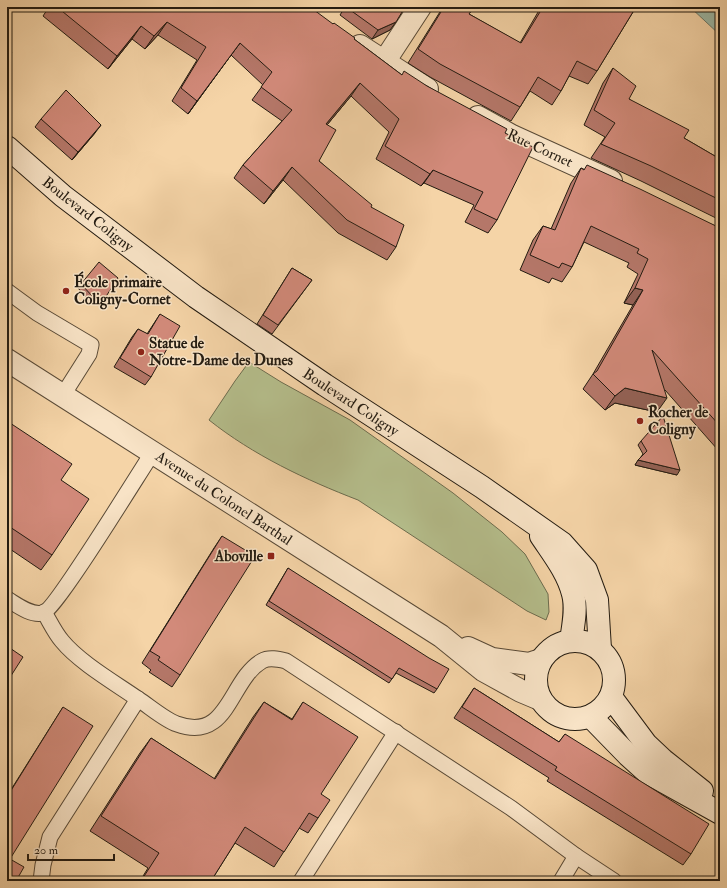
<svg xmlns="http://www.w3.org/2000/svg" width="727" height="888" font-family="'IM FELL Double Pica',serif">
  <style>
    .grass { fill: #b5be8c; stroke: #6c6c4e }
    .water { fill: #9cb8a6; stroke: #6c796a }
    .lines { fill: none; stroke-linecap: round; stroke-linejoin: round }
    .lane-casing { stroke: #584936; stroke-width: 17 }
    .street-casing { stroke: #584936; stroke-width: 24 }
    .secondary-casing { stroke: #231b11; stroke-width: 24 }
    .lane { stroke: #f8e3c6; stroke-width: 15 }
    .street { stroke: #f8e3c6; stroke-width: 22 }
    .secondary { stroke: #f8e3c6; stroke-width: 22 }
    .wall { fill: #b57769; stroke: #231b11 }
    .shaded-wall { fill: #936155; stroke: #231b11 }
    .building { fill: #d28a7a; stroke: #231b11 }
    .poi-dot { fill: #8f2418; stroke: #f8e3c6; stroke-width: 1.5 }
    .labels { text-anchor: middle; stroke-width: 3; stroke-linejoin: round; paint-order: stroke }
    .street-label { font-size: 15px; fill: #231b11; stroke: #f8e3c6 }
    .poi-label { font-size: 15px; font-weight: bold; fill: #231b11; stroke: #f8e3c6; text-anchor: start }
  </style>
  <rect width="100%" height="100%" fill="#f5d4a7"/>
  <filter id="stains"><feTurbulence type="fractalNoise" baseFrequency=".005" numOctaves="4"/><feColorMatrix values="0 0 0 0 .2 0 0 0 0 .09 0 0 0 0 .02 0 0 0 .5 -.17"/></filter>
  <radialGradient id="worn" r=".72"><stop offset=".6" stop-color="#630" stop-opacity="0"/><stop offset="1" stop-color="#630" stop-opacity=".3"/></radialGradient>
  <!-- grass -->
  <path class="grass" d="M249,362L281,382L350,420L453,493L502,532L525,554L548,594L549,612L546,620L527,611L358,500C306,480 253,455 209,420L235,381Z"/>
  <!-- water -->
  <polygon class="water" points="690,7 720,7 720,35"/>
  <g class="lines">
    <!-- lane casing -->
    <g class="lane-casing">
      <g id="lane">
        <polyline points="7,291 37,313 91,345 89,354 63,395"/>
        <path d="M7,599C17,605 31,616 43,613C56,609 139,473 153,452"/>
        <path d="M44,612C50,622 55,633 62,641C79,662 115,683 138,699"/>
        <path d="M41,881L43,865L50,837L138,699C149,706 165,720 177,724C229,743 229,680 262,661C269,657 278,659 286,661L511,808L576,856L614,881"/>
        <polyline points="301,881 396,732"/>
        <polyline points="561,881 576,856"/>
      </g>
    </g>
    <!-- street casing -->
    <g class="street-casing">
      <g id="street">
        <polyline points="360,46 427,89"/>
        <polyline points="384,62 420,7"/>
        <polyline points="478,117 512,136 611,181"/>
        <polyline points="7,360 441,636 483,670 521,691 540,699"/>
        <polyline points="468,648 492,659 529,664 541,660"/>
      </g>
    </g>
    <!-- secondary casing -->
    <g class="secondary-casing">
      <g id="secondary">
        <polyline points="7,147 63,196 196,297 325,385 482,487 562,543 586,570 597,600 600,649"/>
        <path d="M541,536C553,554 568,573 573,594C577,609 573,626 571,641"/>
        <circle cx="575" cy="680" r="39"/>
        <polyline points="611,697 646,744 663,760 702,791"/>
        <polyline points="591,717 628,755 648,773 720,813"/>
      </g>
    </g>
    <!-- lane -->
    <use href="#lane" class="lane"/>
    <!-- street -->
    <use href="#street" class="street"/>
    <!-- secondary -->
    <use href="#secondary" class="secondary"/>
  </g>
  <!-- wall -->
  <g class="wall">
    <polygon points="49,7 85,7 87,10 333,24 354,39 402,75 427,86 505,133 497,220 488,233 465,222 474,205 424,183 421,186 376,159 389,132 351,96 327,125 319,161 371,207 396,247 387,260 338,233 283,180 264,204 234,178 243,165 282,121 252,100 263,85 231,55 188,114 172,101 197,60 158,35 145,49 132,39 108,69 43,16"/>
    <polygon points="345,7 405,7 390,30 372,39 340,15"/>
    <polygon points="443,7 474,7 469,14 520,43 541,7 636,7 597,71 588,84 569,76 561,91 552,105 530,91 520,107 511,121 430,77 408,63"/>
    <polygon points="613,68 629,99 684,138 720,159 720,220 641,181 591,158 605,137 584,125 603,83"/>
    <polygon points="41,119 95,133 72,160 35,127"/>
    <polygon points="581,168 720,228 720,447 718,450 665,390 657,412 615,403 605,410 583,389 593,374 633,305 624,303 638,274 627,267 629,263 584,242 572,267 562,282 552,278 549,283 520,270 533,240 543,226 551,229 571,183"/>
    <polygon points="292,268 312,280 272,334 257,324"/>
    <polygon points="81,284 102,302 91,303 78,288"/>
    <polygon points="160,314 151,377 145,385 114,367 132,337 138,329 147,334"/>
    <polygon points="7,421 52,555 41,570 7,547"/>
    <polygon points="641,441 677,475 635,465 643,454 638,445"/>
    <polygon points="222,536 180,675 172,687 149,672 151,670 142,663 214,548"/>
    <polygon points="288,568 437,689 434,693 396,673 389,683 266,605"/>
    <polygon points="474,688 559,742 565,734 691,854 683,865 547,781 549,778 454,718"/>
    <polygon points="264,702 292,719 303,702 321,794 318,818 308,833 299,828 274,867 235,843 211,881 140,881 148,868 90,831 140,753 151,738 214,779 253,717"/>
    <polygon points="63,707 10,859 7,881 7,796"/>
  </g>
  <!-- shaded-wall -->
  <g class="shaded-wall">
    <polygon points="434,7 440,7 431,11"/>
    <polygon points="167,22 158,35 145,49 154,36"/>
    <polygon points="396,22 390,30 372,39 378,30"/>
    <polygon points="141,26 132,39 108,69 117,56"/>
    <polygon points="240,43 231,55 188,114 197,101"/>
    <polygon points="360,83 351,96 317,137 326,124"/>
    <polygon points="101,125 95,133 72,160 78,152"/>
    <polygon points="292,167 283,180 264,204 273,191"/>
    <polygon points="433,170 424,183 421,186"/>
    <polygon points="635,288 643,290 633,305 624,303"/>
    <polygon points="94,298 105,298 102,302 91,303"/>
    <polygon points="625,388 667,398 657,412 615,403 605,410 615,396"/>
    <polygon points="638,460 680,470 677,475 635,465"/>
  </g>
  <!-- building -->
  <g class="building">
    <polygon points="57,7 85,7 87,10 89,7 310,7 333,24 334,23 355,38 354,39 402,75 404,71 427,86 507,129 505,133 533,147 497,220 474,209 483,192 433,170 430,174 385,146 399,119 360,83 326,124 336,130 319,161 372,205 371,207 404,225 396,247 347,220 292,167 273,191 243,165 292,110 261,87 272,72 240,43 197,101 181,88 206,47 167,22 154,36 141,26 117,56"/>
    <polygon points="346,7 405,7 396,22 378,30"/>
    <polygon points="444,7 474,7 469,14 521,43 543,7 636,7 597,71 577,61 561,91 538,77 520,107 440,64 418,49"/>
    <polygon points="7,47 12,53 7,58"/>
    <polygon points="613,68 636,86 629,99 689,130 684,138 720,159 720,200 651,166 601,144 615,123 594,110"/>
    <polygon points="66,90 101,125 78,152 41,119"/>
    <polygon points="587,165 640,189 720,228 720,426 652,350 667,398 625,388 615,396 593,374 597,371 643,290 635,288 648,259 637,253 639,249 591,226 572,267 562,263 559,268 530,255 543,226 555,230 581,168 584,170"/>
    <polygon points="99,262 118,278 105,298 94,298 81,284"/>
    <polygon points="292,268 312,280 278,325 263,315"/>
    <polygon points="160,314 180,326 151,377 120,358 138,329 148,334"/>
    <polygon points="663,416 680,470 638,460 647,451 641,441"/>
    <polygon points="7,421 72,464 61,480 89,499 52,555 7,525"/>
    <polygon points="222,536 255,556 180,675 158,660 160,657 150,651"/>
    <polygon points="288,568 429,658 449,669 437,689 399,668 392,679 269,601"/>
    <polygon points="7,646 23,657 7,682"/>
    <polygon points="474,688 559,742 565,734 709,824 691,854 555,770 557,767 462,707"/>
    <polygon points="264,702 292,720 303,702 358,737 321,794 330,800 318,818 309,813 284,852 245,827 211,881 141,881 159,853 101,816 151,738 215,779"/>
    <polygon points="63,707 93,726 10,859 24,867 16,881 7,881 7,797"/>
  </g>
  <!-- markers -->
  <g class="poi-dot">
    <circle cx="66" cy="291" r="4"/>
    <circle cx="141" cy="352" r="4"/>
    <circle cx="640" cy="421" r="4"/>
    <rect x="267" y="552" width="8" height="8" rx="2"/>
  </g>
  <g class="labels">
    <!-- street labels -->
    <g class="street-label">
      <text transform="translate(540 148) rotate(25)" y="5">Rue Cornet</text>
      <text transform="translate(88 214) rotate(38)" y="5">Boulevard Coligny</text>
      <text transform="translate(351 402) rotate(33)" y="5">Boulevard Coligny</text>
      <text transform="translate(224 498) rotate(33)" y="5">Avenue du Colonel Barthal</text>
    </g>
    <!-- poi labels -->
    <g class="poi-label">
      <text x="74" y="287">École primaire<tspan x="74" dy="17">Coligny-Cornet</tspan></text>
      <text x="149" y="348">Statue de<tspan x="149" dy="17">Notre-Dame des Dunes</tspan></text>
      <text x="648" y="417">Rocher de<tspan x="648" dy="17">Coligny</tspan></text>
      <text x="263" y="561" text-anchor="end">Aboville</text>
    </g>
  </g>
  <!-- margin -->
  <rect width="727" height="888" fill="none" stroke="#f5d4a7" stroke-width="24"/>
  <rect x="8" y="8" width="711" height="872" fill="none" stroke="#231b11" stroke-width="2"/>
  <rect x="12" y="12" width="703" height="864" fill="none" stroke="#231b11"/>
  <!-- scale -->
  <path d="M28 854v6h86v-6" fill="none" stroke="#231b11" stroke-width="2"/>
  <text x="34" y="854" font-size="12" fill="#231b11" stroke="#f8e3c6" stroke-width="3" paint-order="stroke">20 m</text>
  <rect width="100%" height="100%" filter="url(#stains)"/>
  <rect width="100%" height="100%" fill="url(#worn)"/>
</svg>
